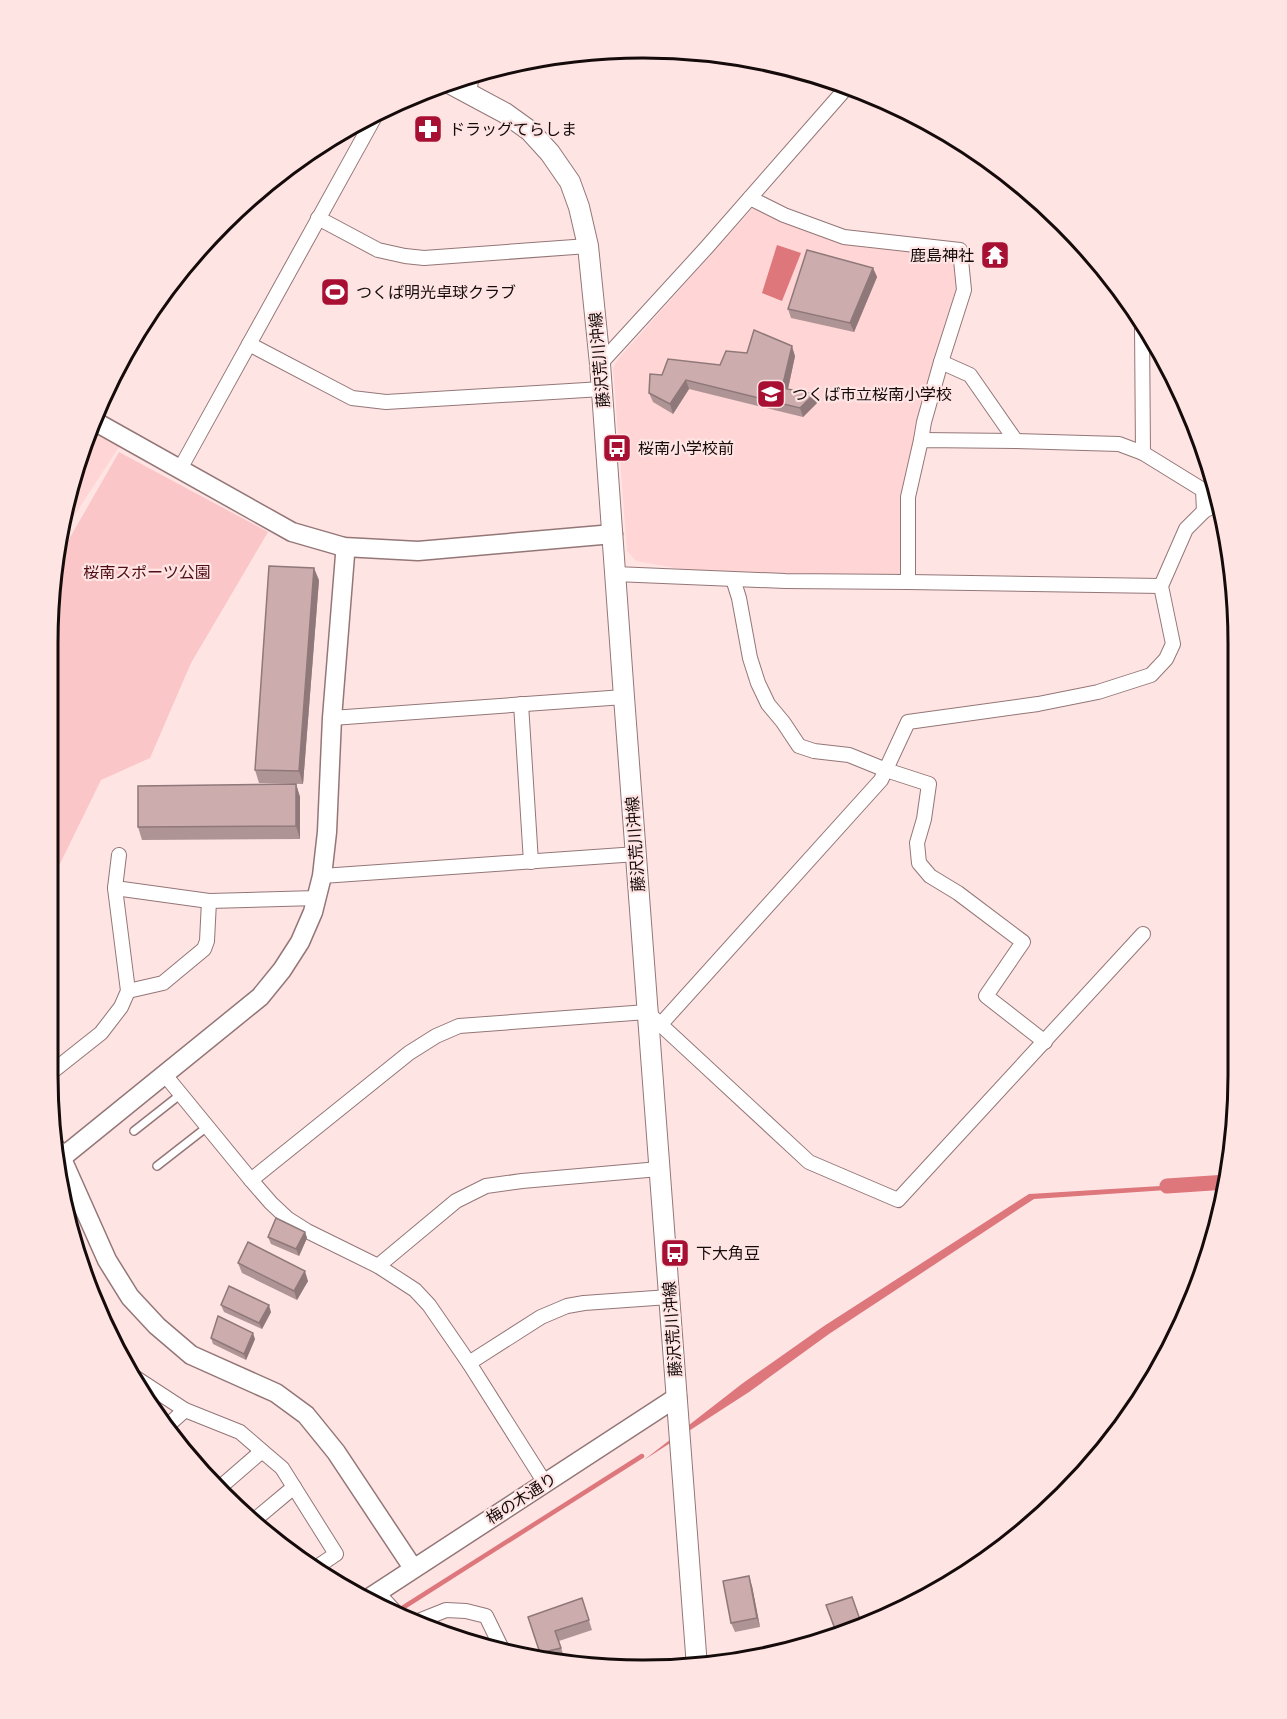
<svg xmlns="http://www.w3.org/2000/svg" width="1287" height="1719" font-family="Barlow,'Noto Sans JP',sans-serif">
  <style>
    .built { fill: #ffd5d5 }
    .green { fill: #fbc6c7 }
    .water { fill: #dd777c }
    .lines { fill: none; stroke-linecap: round; stroke-linejoin: round }
    .stream { stroke: #dd777c; stroke-width: 4.5 }
    .canal { stroke: #dd777c; stroke-width: 15 }
    .service-casing { stroke: #947677; stroke-width: 10 }
    .minor-casing { stroke: #947677; stroke-width: 16 }
    .tertiary-casing { stroke: #947677; stroke-width: 21 }
    .secondary-casing { stroke: #947677; stroke-width: 22 }
    .service { stroke: #fff; stroke-width: 7 }
    .minor { stroke: #fff; stroke-width: 14 }
    .tertiary { stroke: #fff; stroke-width: 18 }
    .secondary { stroke: #fff; stroke-width: 20 }
    .wall { fill: #af9495 }
    .shaded-wall { fill: #8f7879 }
    .building { fill: #ccacad; stroke: #8f7879; stroke-width: 1.5 }
    .labels { text-anchor: middle; stroke-width: 4.5; stroke-linejoin: round; paint-order: stroke }
    .poi-label { font-size: 16px; fill: #150b0b; stroke: #ffe4e4; text-anchor: start }
    .street-label { font-size: 16px; fill: #150b0b; stroke: #ffe4e4 }
    .park-label { font-size: 16px; fill: #4f0e18; stroke: #ffe4e4 }
    .rim { fill: none; stroke: #150b0b; stroke-width: 3 }
  </style>
  <rect width="100%" height="100%" fill="#ffe4e4"/>
  <!-- built -->
  <g class="built">
    <polygon points="752,209 764,210 794,224 952,253 958,259 959,291 919,421 905,572 901,576 692,571 636,561 627,551 613,368 618,359"/>
    <polygon points="90,431 119,447 61,536 68,490"/>
  </g>
  <!-- green -->
  <polygon class="green" points="119,452 268,532 191,663 150,758 101,780 53,878 48,952 49,605 56,562"/>
  <!-- water -->
  <g class="water">
    <polygon points="777,245 801,253 782,301 762,293"/>
    <polygon points="1226,1182 1226,1186 1034,1199 829,1334 749,1392 644,1460 743,1383 824,1326 1029,1194"/>
  </g>
  <g class="lines">
    <!-- stream -->
    <polyline class="stream" points="396,1612 642,1456"/>
    <!-- canal -->
    <polyline class="canal" points="1167,1186 1227,1182"/>
    <!-- service casing -->
    <g class="service-casing">
      <g id="service">
        <polyline points="134,1131 181,1094"/>
        <polyline points="157,1166 207,1127"/>
      </g>
    </g>
    <!-- minor casing -->
    <g class="minor-casing">
      <g id="minor">
        <polyline points="469,93 472,75"/>
        <polyline points="750,198 784,215 844,237 960,250 964,290 941,362 970,375 1016,441"/>
        <polyline points="318,218 378,250 405,256 424,258 588,246"/>
        <polyline points="1142,326 1143,453"/>
        <polyline points="249,344 352,398 386,402 602,389"/>
        <polyline points="600,364 707,247 848,86"/>
        <polyline points="921,440 924,422 941,362"/>
        <polyline points="180,469 378,111"/>
        <polyline points="615,574 785,581 908,582 908,497 921,440 1016,441 1119,444 1143,453 1203,490 1204,511"/>
        <polyline points="733,579 739,598 750,658 758,683 768,704 783,722 799,746 814,751 849,755 886,770 929,784 924,819 917,843 919,863 930,876 958,893 1023,942 986,996 1045,1042"/>
        <polyline points="908,582 1161,586"/>
        <polyline points="521,704 531,862"/>
        <polyline points="332,718 624,697"/>
        <polyline points="322,876 637,854"/>
        <polyline points="115,888 209,901 317,898"/>
        <polyline points="128,991 163,983 204,949 207,941 209,901"/>
        <polyline points="661,1024 881,780 908,722 1038,704 1098,692 1151,675 1166,659 1173,644 1161,586 1186,529 1204,511 1217,504"/>
        <polyline points="48,1075 101,1033 121,1007 128,991 115,888 119,855"/>
        <polyline points="165,1075 251,1180 271,1203 288,1219 307,1231 378,1266 415,1290 429,1305 469,1363 545,1483"/>
        <polyline points="251,1180 409,1053 436,1036 459,1026 647,1012 809,1162 898,1200 1143,934"/>
        <polyline points="378,1266 456,1201 486,1186 522,1181 659,1169"/>
        <polyline points="469,1363 541,1317 567,1306 584,1303 669,1297"/>
        <polyline points="127,1370 133,1376 185,1410 240,1432 262,1451 282,1468 336,1554 317,1567"/>
        <polyline points="166,1427 185,1410"/>
        <polyline points="217,1490 262,1451"/>
        <polyline points="251,1523 294,1487"/>
        <polyline points="377,1592 399,1616"/>
        <polyline points="416,1622 446,1610 466,1611 486,1616 503,1651"/>
      </g>
    </g>
    <!-- tertiary casing -->
    <g class="tertiary-casing">
      <g id="tertiary">
        <polyline points="94,421 292,532 344,547 418,551 613,534"/>
        <polyline points="58,1150 107,1260 130,1297 157,1326 191,1355 276,1393 306,1415 336,1452 413,1568"/>
        <polyline points="59,1160 260,997 282,970 300,942 313,912 322,876 327,832 332,718 345,555 344,547"/>
        <polyline points="366,1600 677,1397"/>
      </g>
    </g>
    <!-- secondary casing -->
    <g class="secondary-casing">
      <polyline id="secondary" points="449,83 505,113 530,131 550,153 570,182 579,207 588,246 600,364 624,697 697,1667"/>
    </g>
    <!-- service -->
    <use href="#service" class="service"/>
    <!-- minor -->
    <use href="#minor" class="minor"/>
    <!-- tertiary -->
    <use href="#tertiary" class="tertiary"/>
    <!-- secondary -->
    <use href="#secondary" class="secondary"/>
  </g>
  <!-- wall -->
  <g class="wall">
    <polygon points="1002,249 1000,261 988,260 987,257"/>
    <polygon points="873,268 877,277 854,332 791,318 788,309"/>
    <polygon points="747,353 795,356 788,389 817,403 803,417 689,389 673,414 653,402 649,393 720,365"/>
    <polygon points="319,580 303,784 259,783 255,770"/>
    <polygon points="296,784 300,797 300,839 142,840 138,827"/>
    <polygon points="305,1232 307,1238 299,1256 271,1244 268,1237"/>
    <polygon points="238,1263 308,1281 297,1300 242,1273"/>
    <polygon points="221,1305 271,1312 262,1329 224,1312"/>
    <polygon points="211,1338 255,1339 246,1360 213,1344"/>
    <polygon points="752,1586 760,1627 735,1632 731,1623"/>
    <polygon points="582,1598 592,1630 559,1641 564,1657 549,1661 543,1661 528,1617"/>
  </g>
  <!-- shaded-wall -->
  <g class="shaded-wall">
    <polygon points="1000,246 1002,249 1000,261 999,258"/>
    <polygon points="873,268 877,277 854,332 850,323"/>
    <polygon points="792,346 795,356 786,398 782,388"/>
    <polygon points="686,380 689,389 673,414 670,404"/>
    <polygon points="814,394 817,403 803,417 800,408"/>
    <polygon points="314,568 319,580 303,784 299,771"/>
    <polygon points="296,784 300,797 300,839 296,826"/>
    <polygon points="305,1232 307,1238 299,1256 296,1249"/>
    <polygon points="305,1271 308,1281 297,1300 294,1291"/>
    <polygon points="269,1305 271,1312 262,1329 259,1323"/>
    <polygon points="253,1333 255,1339 246,1360 244,1354"/>
    <polygon points="749,1576 752,1586 760,1627 757,1618"/>
  </g>
  <!-- building -->
  <g class="building">
    <polygon points="988,245 1000,246 999,258 987,257"/>
    <polygon points="807,250 873,268 850,323 788,309"/>
    <polygon points="754,330 792,346 782,388 814,394 800,408 686,380 670,404 649,393 650,374 662,375 668,359 720,365 726,351 747,353"/>
    <polygon points="269,566 314,568 299,771 255,770"/>
    <polygon points="296,784 296,826 138,827 138,786"/>
    <polygon points="276,1218 305,1232 296,1249 268,1237"/>
    <polygon points="248,1242 305,1271 294,1291 238,1263"/>
    <polygon points="229,1286 269,1305 259,1323 221,1305"/>
    <polygon points="218,1316 253,1333 244,1354 211,1338"/>
    <polygon points="749,1576 757,1618 731,1623 723,1581"/>
    <polygon points="852,1597 863,1628 838,1637 826,1605"/>
    <polygon points="582,1598 589,1620 555,1631 561,1648 540,1653 528,1617"/>
  </g>
  <!-- icons -->
  <defs>
    <g id="pharmacy-square" transform="scale(1.5)"><rect x="-9" y="-9" width="18" height="18" rx="4" fill="#a81033" stroke="#ffe4e4"/><path d="M-2-6h4v4h4v4h-4v4h-4v-4h-4v-4h4Z" fill="#fff"/></g>
    <g id="temple-square" transform="scale(1.5)"><rect x="-9" y="-9" width="18" height="18" rx="4" fill="#a81033" stroke="#ffe4e4"/><path d="M0-6L5-2H3V0L6.5 2.5H4V6H1.5V3h-3V6H-4V2.5H-6.5L-3 0V-2H-5Z" fill="#fff"/></g>
    <g id="stadium-square" transform="scale(1.5)"><rect x="-9" y="-9" width="18" height="18" rx="4" fill="#a81033" stroke="#ffe4e4"/><path d="M0-5a6.5 5 0 1 0 0 10a6.5 5 0 1 0 0-10ZM-3.5-1.8h7v3.6h-7Z" fill="#fff"/></g>
    <g id="school-square" transform="scale(1.5)"><rect x="-9" y="-9" width="18" height="18" rx="4" fill="#a81033" stroke="#ffe4e4"/><path d="M0-5L7-2L0 1L-7-2ZM-4 1L0 2.5L4 1V4Q0 6-4 4Z" fill="#fff"/></g>
    <g id="bus-square" transform="scale(1.5)"><rect x="-9" y="-9" width="18" height="18" rx="4" fill="#a81033" stroke="#ffe4e4"/><path d="M-5-6H5V4H4V6H2V4H-2V6H-4V4H-5ZM-3.5-4V0h7V-4ZM-3.5 1.2v1.5H-2V1.2ZM2 1.2v1.5H3.5V1.2Z" fill="#fff"/></g>
  </defs>
  <g fill-rule="evenodd">
    <use href="#pharmacy-square" x="428" y="129"/>
    <use href="#temple-square" x="995" y="255"/>
    <use href="#stadium-square" x="335" y="292"/>
    <use href="#school-square" x="771" y="394"/>
    <use href="#bus-square" x="617" y="448"/>
    <use href="#bus-square" x="675" y="1253"/>
  </g>
  <g class="labels">
    <!-- poi labels -->
    <g class="poi-label">
      <text x="449" y="135">ドラッグてらしま</text>
      <text x="974" y="261" text-anchor="end">鹿島神社</text>
      <text x="356" y="298">つくば明光卓球クラブ</text>
      <text x="792" y="400">つくば市立桜南小学校</text>
      <text x="638" y="454">桜南小学校前</text>
      <text x="696" y="1259">下大角豆</text>
    </g>
    <!-- street labels -->
    <g class="street-label">
      <text transform="translate(599 360) rotate(-95)" y="6">藤沢荒川沖線</text>
      <text transform="translate(635 844) rotate(-94)" y="6">藤沢荒川沖線</text>
      <text transform="translate(672 1329) rotate(-94)" y="6">藤沢荒川沖線</text>
      <text transform="translate(521 1498) rotate(-33)" y="6">梅の木通り</text>
    </g>
    <!-- park labels -->
    <g class="park-label">
      <text x="147" y="578">桜南スポーツ公園</text>
    </g>
  </g>
  <!-- crop -->
  <path d="M0 0H1287V1719H0ZM643 58H643A585 585 0 0 1 1228 643V1075A585 585 0 0 1 643 1660H643A585 585 0 0 1 58 1075V643A585 585 0 0 1 643 58Z" fill="#ffe4e4" fill-rule="evenodd"/>
  <path class="rim" d="M643 58H643A585 585 0 0 1 1228 643V1075A585 585 0 0 1 643 1660H643A585 585 0 0 1 58 1075V643A585 585 0 0 1 643 58Z"/>
</svg>
